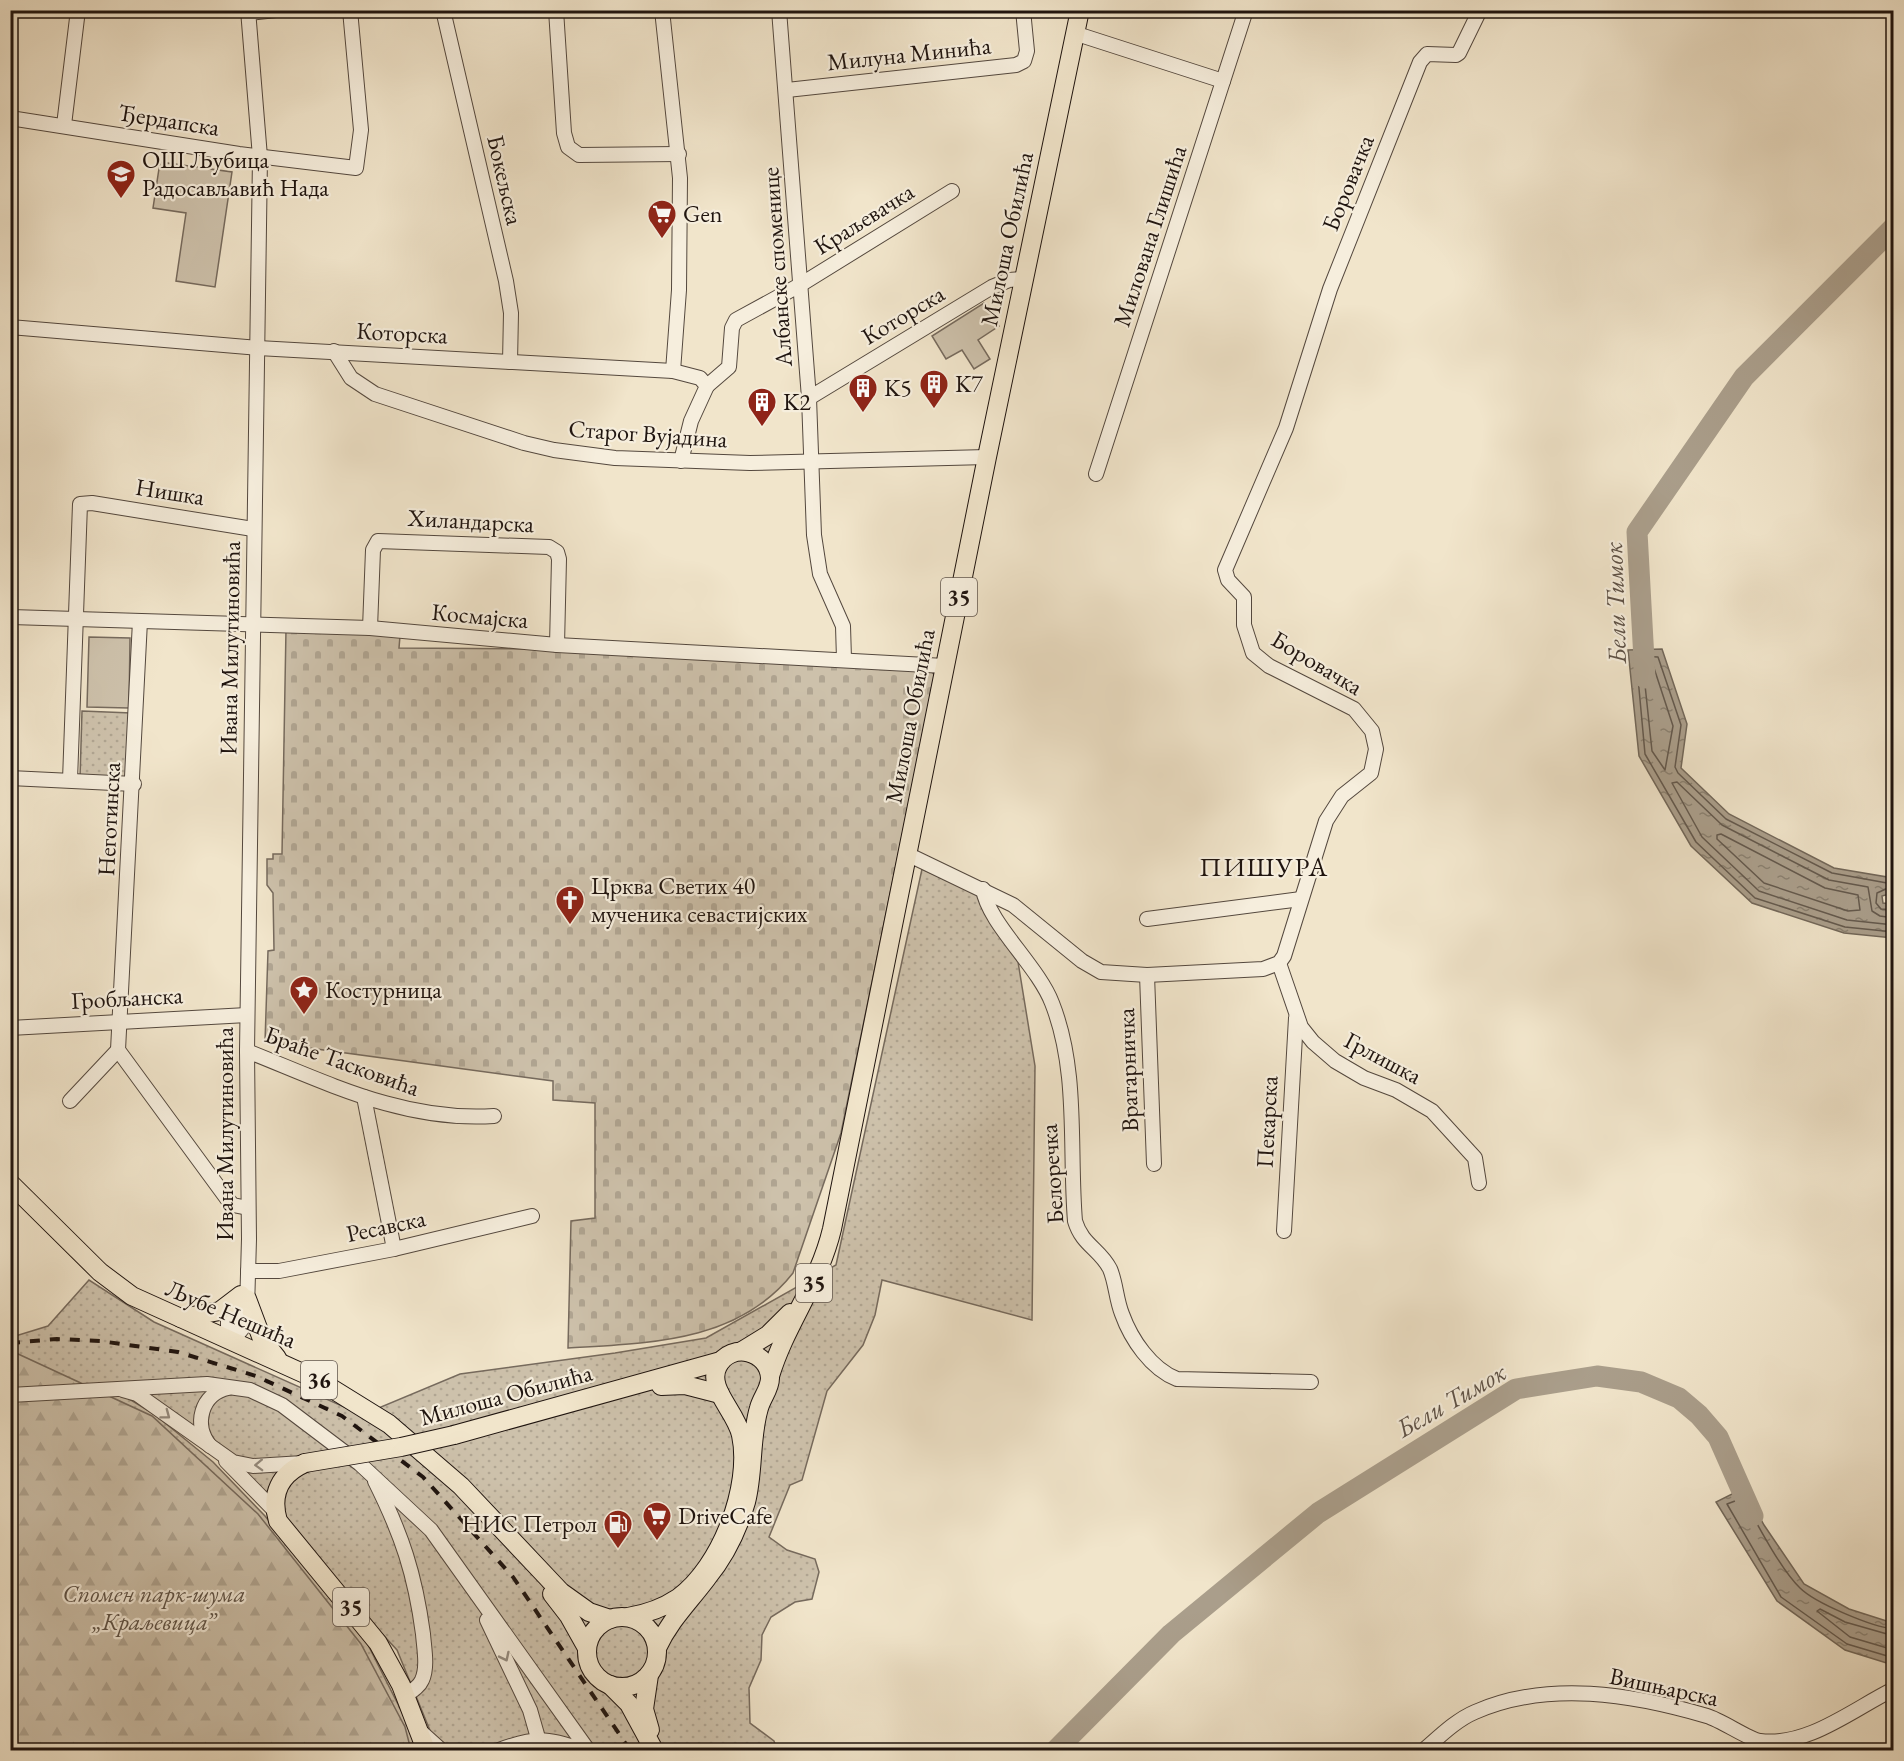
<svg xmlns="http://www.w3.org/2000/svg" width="1904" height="1761" font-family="'EB Garamond',serif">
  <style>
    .green { fill: url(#green-dots); stroke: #766a5d; stroke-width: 1.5 }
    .forest { fill: url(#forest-firs); stroke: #766a5d; stroke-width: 1.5 }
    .cemetery { fill: url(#cemetery-stones); stroke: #766a5d; stroke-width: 1.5 }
    .pitch { fill: #cdc1ab; stroke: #766a5d; stroke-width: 1.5 }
    .water { fill: url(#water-ripples); stroke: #726759; stroke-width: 1.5 }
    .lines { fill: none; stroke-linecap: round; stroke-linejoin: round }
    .shore { stroke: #64594d; stroke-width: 1.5 }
    .river { stroke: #aa9e8b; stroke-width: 21 }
    .minor-casing { stroke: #54483e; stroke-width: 16 }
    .major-casing { stroke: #1f140f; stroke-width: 20 }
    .minor { stroke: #f6eedd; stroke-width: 14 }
    .major { stroke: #f1e5cb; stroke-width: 18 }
    .rail { stroke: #1f140f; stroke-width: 4; stroke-dasharray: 10 10; stroke-linecap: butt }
    .major-bridge-casing { stroke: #1f140f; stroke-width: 20; stroke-linecap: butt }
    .major-bridge { stroke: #f1e5cb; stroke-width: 18 }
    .oneway { stroke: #958c80 }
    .labels { text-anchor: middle; stroke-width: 4.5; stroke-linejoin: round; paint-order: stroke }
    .shield { fill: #f6eedd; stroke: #60554d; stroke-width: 1.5 }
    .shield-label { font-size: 22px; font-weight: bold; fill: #1f140f }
    .street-label { font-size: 24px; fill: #1f140f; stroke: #f6eedd }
    .poi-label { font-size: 24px; fill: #1f140f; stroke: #f6eedd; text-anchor: start }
    .park-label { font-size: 24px; font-style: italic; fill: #5c5146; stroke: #f6eedd }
    .water-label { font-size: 26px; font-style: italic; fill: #5e5247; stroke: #f6eedd }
    .quarter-label { font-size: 27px; letter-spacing: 1.5px; fill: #1f140f; stroke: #f6eedd }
  </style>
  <defs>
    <pattern id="green-dots" width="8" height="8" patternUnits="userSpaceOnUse" patternTransform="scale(1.5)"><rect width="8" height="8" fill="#cdc1ab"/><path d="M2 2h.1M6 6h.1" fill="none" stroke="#b0a592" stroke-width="1.8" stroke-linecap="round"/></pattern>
    <pattern id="forest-firs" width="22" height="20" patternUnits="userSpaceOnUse" patternTransform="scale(1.5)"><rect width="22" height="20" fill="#cdc1ab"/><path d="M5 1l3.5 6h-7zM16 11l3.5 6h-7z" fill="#b0a592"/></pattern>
    <pattern id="cemetery-stones" width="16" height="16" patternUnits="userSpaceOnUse" patternTransform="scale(1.5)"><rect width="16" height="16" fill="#cdc1ab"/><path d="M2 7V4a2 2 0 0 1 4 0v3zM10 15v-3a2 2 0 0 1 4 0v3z" fill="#b0a592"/></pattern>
    <pattern id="water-ripples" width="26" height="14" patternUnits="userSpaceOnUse" patternTransform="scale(1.5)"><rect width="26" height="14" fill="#aa9e8b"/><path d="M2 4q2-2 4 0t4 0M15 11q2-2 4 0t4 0" fill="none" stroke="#8a8070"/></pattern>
  </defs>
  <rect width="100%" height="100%" fill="#f1e5cb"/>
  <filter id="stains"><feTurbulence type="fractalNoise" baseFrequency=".00333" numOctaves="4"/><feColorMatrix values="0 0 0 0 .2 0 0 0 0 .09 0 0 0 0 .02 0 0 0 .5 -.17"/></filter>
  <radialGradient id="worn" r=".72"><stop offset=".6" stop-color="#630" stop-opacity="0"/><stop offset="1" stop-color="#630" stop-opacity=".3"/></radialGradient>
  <!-- green -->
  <g class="green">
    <polygon points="82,711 131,713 130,780 80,778"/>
    <polygon points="922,869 977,894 1018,962 1035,1066 1032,1320 882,1280 875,1315 863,1345 827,1391 802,1480 790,1485 769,1537 787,1550 815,1559 819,1572 812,1599 795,1602 771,1617 762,1635 761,1660 749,1688 750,1723 774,1741 777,1750 438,1750 397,1650 188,1424 121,1394 154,1414 213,1462 265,1516 366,1641 410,1728 416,1750 11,1750 12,1337 48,1326 89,1280 154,1322 362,1415 460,1374 615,1353 706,1338 836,1265"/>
  </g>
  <!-- forest -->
  <polygon class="forest" points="16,1353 152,1416 258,1514 361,1644 405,1727 411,1750 11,1750 10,1354"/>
  <!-- cemetery -->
  <path class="cemetery" d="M286,629L400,636L399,648L535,649L930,671L935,675L841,1133L793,1273C738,1343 648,1343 568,1348L571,1221L595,1218V1103L553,1100V1081L265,1042L268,951L274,950L273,893L267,885V859H273V854H282Z"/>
  <!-- pitch -->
  <g class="pitch">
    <polygon points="160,162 232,172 215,287 176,281 186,213 153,208"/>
    <polygon points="984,303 999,326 978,340 990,359 974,369 962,350 946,359 932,336"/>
    <polygon points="89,637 130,638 129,708 87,707"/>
  </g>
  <!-- water -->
  <g class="water">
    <polygon points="1662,649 1687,724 1681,768 1729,814 1834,868 1893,878 1893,893 1882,896 1883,903 1893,904 1893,938 1844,933 1752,903 1691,846 1639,756 1628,650"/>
    <polygon points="1744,1488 1764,1525 1804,1584 1849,1609 1893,1623 1893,1665 1845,1650 1777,1601 1716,1502"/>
  </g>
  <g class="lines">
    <!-- shore -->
    <g class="shore">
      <polygon points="1646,663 1653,665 1673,726 1665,770 1652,751 1643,666"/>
      <polygon points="1721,834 1825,888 1858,895 1860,910 1848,911 1764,883 1717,839 1717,835"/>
      <polyline points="1894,910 1881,909 1876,903 1877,893 1888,888 1887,883 1832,873 1726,819 1678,773 1675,767 1681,725 1658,657 1636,656 1645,754 1696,842 1755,898 1845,927 1894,932"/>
      <polyline points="1894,918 1880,916 1872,911 1868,887 1829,880 1722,825 1677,782 1672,783 1702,837 1759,891 1847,920 1894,925"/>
      <path d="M1894,1629C1872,1627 1815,1603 1800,1588C1781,1570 1756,1522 1743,1498L1727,1504L1781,1597L1847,1644L1894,1658"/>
      <polyline points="1894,1636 1845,1622 1820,1609 1817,1611 1850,1637 1894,1650"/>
    </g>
    <!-- river -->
    <g class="river">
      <polyline points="1645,678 1637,532 1744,377 1894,227"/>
      <polyline points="1056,1750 1171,1634 1318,1513 1516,1389 1597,1376 1641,1382 1679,1398 1699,1415 1718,1437 1753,1516"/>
    </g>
    <!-- minor casing -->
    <g class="minor-casing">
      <g id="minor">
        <polyline points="443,10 506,281 511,313 510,362"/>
        <polyline points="556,10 564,133 568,147 579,155 679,154"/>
        <polyline points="662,10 680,178 679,290 673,371"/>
        <polyline points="779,10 809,398 814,535 820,574 843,626 844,659"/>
        <polyline points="249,13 276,10"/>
        <polyline points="1074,33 1223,81"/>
        <polyline points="787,90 1016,65 1024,61 1027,51 1023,10"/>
        <polyline points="10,118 239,154 356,168 361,130 350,10"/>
        <polyline points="64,125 78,10"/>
        <polyline points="10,327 258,348 673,371 700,378 707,386 691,421 681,461"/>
        <polyline points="334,351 351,378 375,394 524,443 554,450 615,458 750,463 987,457"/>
        <polyline points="707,386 729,367 732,328 736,320 800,285 952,191"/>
        <polyline points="809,398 992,287 1009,280 1023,279"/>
        <polyline points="1096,474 1246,10"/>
        <polyline points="11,617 370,628 557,645 945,666"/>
        <polyline points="140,621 118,1050 228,1200 233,1205 248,1208"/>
        <polyline points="370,628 373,550 378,541 549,547 557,552 559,559 557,645"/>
        <polyline points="10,778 134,784"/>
        <polyline points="70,780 80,504 92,503 253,529"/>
        <polyline points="907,854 1013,905 1082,961 1101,972 1147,975 1263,969 1279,963 1284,956 1326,821 1342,796 1371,773 1376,749 1372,731 1354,709 1269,666 1253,653 1244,625 1244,597 1228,580 1225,570 1286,428 1330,289 1420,62 1427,54 1456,55 1459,53 1480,10"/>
        <path d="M983,889C988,923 1038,966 1052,1003C1079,1071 1069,1149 1075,1221C1082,1245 1100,1249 1110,1269C1116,1283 1116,1299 1122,1314C1131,1339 1151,1369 1177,1379L1311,1382"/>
        <polyline points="1147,919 1301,899"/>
        <polyline points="1279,963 1301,1027 1313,1042 1335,1061 1364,1078 1396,1090 1432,1111 1475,1158 1479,1183"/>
        <polyline points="1147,975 1154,1164"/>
        <polyline points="10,1028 247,1015"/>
        <path d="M247,1051C328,1083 404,1122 494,1116"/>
        <polyline points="364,1097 394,1249"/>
        <polyline points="70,1101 118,1050"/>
        <polyline points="1284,1231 1296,1018"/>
        <polyline points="248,1271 279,1271 394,1249 532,1216"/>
        <polyline points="228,1339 228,1321 239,1298"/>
        <polyline points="232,1341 242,1329 247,1309 249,1239 247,1051 260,157 248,10"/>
        <polyline points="123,1390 137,1394 233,1462 253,1466 303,1463"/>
        <polyline points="10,1395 207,1384 250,1390 282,1405 360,1464 431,1530 588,1750"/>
        <path d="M210,1446C193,1425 201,1394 228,1388"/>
        <polyline points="226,1461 275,1511"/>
        <path d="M375,1481C402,1535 415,1574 423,1634C424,1648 428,1667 422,1680C419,1687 412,1691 406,1695"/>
        <polyline points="487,1620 530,1710 538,1738"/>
        <polyline points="421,1732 441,1750"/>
        <path d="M499,1750C534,1737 547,1737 582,1750"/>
        <path d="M1424,1750C1439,1737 1456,1720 1475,1712C1548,1680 1632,1694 1707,1716C1721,1720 1750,1740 1760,1741C1808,1747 1853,1709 1894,1689"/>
      </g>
    </g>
    <!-- major casing -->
    <g class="major-casing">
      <g id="major">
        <polyline points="10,1183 100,1272 132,1296 318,1380 389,1424 461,1486 561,1592 589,1612 610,1619"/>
        <polyline points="247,1299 262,1339 277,1358"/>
        <polyline points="181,1318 220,1311 241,1295"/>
        <polyline points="742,1351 768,1335 790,1313"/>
        <path d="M770,1376C786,1323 819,1284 832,1229L987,457L1080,10"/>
        <polyline points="661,1386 685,1385 720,1394"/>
        <polyline points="454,1435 721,1361"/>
        <path d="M305,1463C280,1474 270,1494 278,1521L378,1643L401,1685L426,1750"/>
        <polyline points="552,1594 569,1616 587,1648"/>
        <circle cx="622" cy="1652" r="35"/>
        <path d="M628,1617C646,1614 663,1608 678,1598C721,1567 752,1486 741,1435C736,1411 706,1388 718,1366C731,1341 769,1351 770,1378C770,1389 762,1397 759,1408C750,1438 754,1471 746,1502C738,1529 725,1556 707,1578C689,1602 670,1620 657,1648"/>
        <polyline points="649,1675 644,1709 650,1730"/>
        <polyline points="610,1685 629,1704 654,1750"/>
      </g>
    </g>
    <!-- minor -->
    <use href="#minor" class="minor"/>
    <!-- major -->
    <use href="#major" class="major"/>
    <!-- rail -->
    <polyline class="rail" points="10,1343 57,1339 100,1341 178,1352 256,1376 342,1416 423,1477 513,1577 630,1750"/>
    <!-- major-bridge casing -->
    <g class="major-bridge-casing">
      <polyline id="major-bridge" points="305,1463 401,1447 454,1435"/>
    </g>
    <!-- major-bridge -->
    <use href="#major-bridge" class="major-bridge"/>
  </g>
  <!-- one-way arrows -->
  <defs><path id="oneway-chevron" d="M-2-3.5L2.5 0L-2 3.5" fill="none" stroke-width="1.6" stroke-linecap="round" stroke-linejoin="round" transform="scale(1.5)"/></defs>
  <g class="oneway">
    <use href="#oneway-chevron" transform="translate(166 1415) rotate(37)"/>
    <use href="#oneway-chevron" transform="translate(259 1465) rotate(178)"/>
    <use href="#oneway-chevron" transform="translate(505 1657) rotate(64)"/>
  </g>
  <!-- icons -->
  <defs>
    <g id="school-pin" transform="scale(1.5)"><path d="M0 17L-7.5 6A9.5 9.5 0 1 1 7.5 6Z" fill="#8f2418" stroke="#f6eedd"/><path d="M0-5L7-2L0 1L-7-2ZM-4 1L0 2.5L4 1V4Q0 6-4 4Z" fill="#fff"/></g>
    <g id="supermarket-pin" transform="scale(1.5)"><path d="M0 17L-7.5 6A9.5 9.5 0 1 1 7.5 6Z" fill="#8f2418" stroke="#f6eedd"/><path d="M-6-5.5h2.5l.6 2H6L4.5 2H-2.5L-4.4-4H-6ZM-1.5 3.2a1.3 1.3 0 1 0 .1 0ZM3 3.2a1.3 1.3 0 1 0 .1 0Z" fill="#fff"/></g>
    <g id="building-pin" transform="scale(1.5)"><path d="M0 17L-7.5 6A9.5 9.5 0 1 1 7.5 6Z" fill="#8f2418" stroke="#f6eedd"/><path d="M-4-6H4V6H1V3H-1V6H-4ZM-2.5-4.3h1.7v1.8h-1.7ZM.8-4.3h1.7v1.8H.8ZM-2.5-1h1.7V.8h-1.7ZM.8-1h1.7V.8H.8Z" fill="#fff"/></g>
    <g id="church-pin" transform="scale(1.5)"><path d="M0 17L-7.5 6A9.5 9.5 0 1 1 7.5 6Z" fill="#8f2418" stroke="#f6eedd"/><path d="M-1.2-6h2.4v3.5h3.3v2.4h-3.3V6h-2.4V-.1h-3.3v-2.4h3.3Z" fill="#fff"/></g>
    <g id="sight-pin" transform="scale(1.5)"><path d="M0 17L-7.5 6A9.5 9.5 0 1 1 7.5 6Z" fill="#8f2418" stroke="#f6eedd"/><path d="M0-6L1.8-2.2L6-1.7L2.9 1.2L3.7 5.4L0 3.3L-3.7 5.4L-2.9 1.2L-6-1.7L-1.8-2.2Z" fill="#fff"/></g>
    <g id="fuel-pin" transform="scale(1.5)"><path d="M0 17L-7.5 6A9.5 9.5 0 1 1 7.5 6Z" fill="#8f2418" stroke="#f6eedd"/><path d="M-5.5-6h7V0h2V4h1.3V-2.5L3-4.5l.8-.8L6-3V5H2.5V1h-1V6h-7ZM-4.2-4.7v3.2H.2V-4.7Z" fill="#fff"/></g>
  </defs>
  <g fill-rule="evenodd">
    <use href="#school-pin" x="121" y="174"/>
    <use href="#supermarket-pin" x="662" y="214"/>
    <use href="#building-pin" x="934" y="384"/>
    <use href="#building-pin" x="863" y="388"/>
    <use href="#building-pin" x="762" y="402"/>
    <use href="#church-pin" x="570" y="900"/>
    <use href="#sight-pin" x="304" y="990"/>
    <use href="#supermarket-pin" x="657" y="1516"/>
    <use href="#fuel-pin" x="618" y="1524"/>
  </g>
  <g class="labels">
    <!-- shield labels -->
    <g class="shield">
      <rect x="941" y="578" width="36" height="38" rx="4.5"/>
      <rect x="796" y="1264" width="36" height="38" rx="4.5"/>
      <rect x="301" y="1361" width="36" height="38" rx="4.5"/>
      <rect x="333" y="1588" width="36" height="38" rx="4.5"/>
    </g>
    <g class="shield-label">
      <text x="959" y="605">35</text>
      <text x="814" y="1291">35</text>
      <text x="319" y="1388">36</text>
      <text x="351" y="1615">35</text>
    </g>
    <!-- street labels -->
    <g class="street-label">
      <text transform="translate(909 54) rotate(-6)" y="8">Милуна Минића</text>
      <text transform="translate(169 120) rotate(9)" y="8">Ђердапска</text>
      <text transform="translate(505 180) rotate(77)" y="8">Бокељска</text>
      <text transform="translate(1348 183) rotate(-68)" y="8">Боровачка</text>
      <text transform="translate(864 219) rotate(-32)" y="8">Краљевачка</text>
      <text transform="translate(1150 236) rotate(-72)" y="8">Милована Глишића</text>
      <text transform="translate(1007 239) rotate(-78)" y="8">Милоша Обилића</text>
      <text transform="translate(777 267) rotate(-94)" y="8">Албанске споменице</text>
      <text transform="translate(903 315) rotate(-31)" y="8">Которска</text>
      <text transform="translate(402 333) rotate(3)" y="8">Которска</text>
      <text transform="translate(648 434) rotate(4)" y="8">Старог Вујадина</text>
      <text transform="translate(170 492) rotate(9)" y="8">Нишка</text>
      <text transform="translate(471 521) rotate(3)" y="8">Хиландарска</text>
      <text transform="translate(480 616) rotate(5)" y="8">Космајска</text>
      <text transform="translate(230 648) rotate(-89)" y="8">Ивана Милутиновића</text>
      <text transform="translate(1317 663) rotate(31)" y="8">Боровачка</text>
      <text transform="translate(910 716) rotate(-79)" y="8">Милоша Обилића</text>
      <text transform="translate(109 819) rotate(-87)" y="8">Неготинска</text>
      <text transform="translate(127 998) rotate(-3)" y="8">Гробљанска</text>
      <text transform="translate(1383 1058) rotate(28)" y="8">Грлишка</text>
      <text transform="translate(342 1061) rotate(20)" y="8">Браће Тасковића</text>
      <text transform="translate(1128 1070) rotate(-92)" y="8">Вратарничка</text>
      <text transform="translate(1267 1122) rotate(-87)" y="8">Пекарска</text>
      <text transform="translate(225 1134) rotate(-90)" y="8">Ивана Милутиновића</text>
      <text transform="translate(1052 1174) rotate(-94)" y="8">Белоречка</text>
      <text transform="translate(386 1226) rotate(-12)" y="8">Ресавска</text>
      <text transform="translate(231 1314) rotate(23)" y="8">Љубе Нешића</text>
      <text transform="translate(506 1395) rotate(-15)" y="8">Милоша Обилића</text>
      <text transform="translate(1664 1687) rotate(12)" y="8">Вишњарска</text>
    </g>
    <!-- poi labels -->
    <g class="poi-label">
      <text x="142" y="168">ОШ Љубица<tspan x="142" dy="28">Радосављавић Нада</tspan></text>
      <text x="683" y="222">Gen</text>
      <text x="955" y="392">K7</text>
      <text x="884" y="396">K5</text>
      <text x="783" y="410">K2</text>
      <text x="591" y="894">Црква Светих 40<tspan x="591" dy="28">мученика севастијских</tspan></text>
      <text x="325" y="998">Костурница</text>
      <text x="678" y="1524">DriveCafe</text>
      <text x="597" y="1532" text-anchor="end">НИС Петрол</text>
    </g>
    <!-- park labels -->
    <g class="park-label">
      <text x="154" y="1602">Спомен парк-шума<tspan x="154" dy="28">„Краљевица”</tspan></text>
    </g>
    <!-- water labels -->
    <g class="water-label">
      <text transform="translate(1615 603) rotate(-92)" y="9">Бели Тимок</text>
      <text transform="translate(1451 1400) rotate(-30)" y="9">Бели Тимок</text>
    </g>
    <!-- quarter labels -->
    <g class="quarter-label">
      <text x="1264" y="876">ПИШУРА</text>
    </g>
  </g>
  <!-- margin -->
  <rect width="1904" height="1761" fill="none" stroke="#f1e5cb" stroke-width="36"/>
  <rect x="12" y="12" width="1880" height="1737" fill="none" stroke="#1f140f" stroke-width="3"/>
  <rect x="18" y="18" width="1868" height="1725" fill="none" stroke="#1f140f" stroke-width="1.5"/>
  <rect width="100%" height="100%" filter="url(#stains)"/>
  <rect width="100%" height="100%" fill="url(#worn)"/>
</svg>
